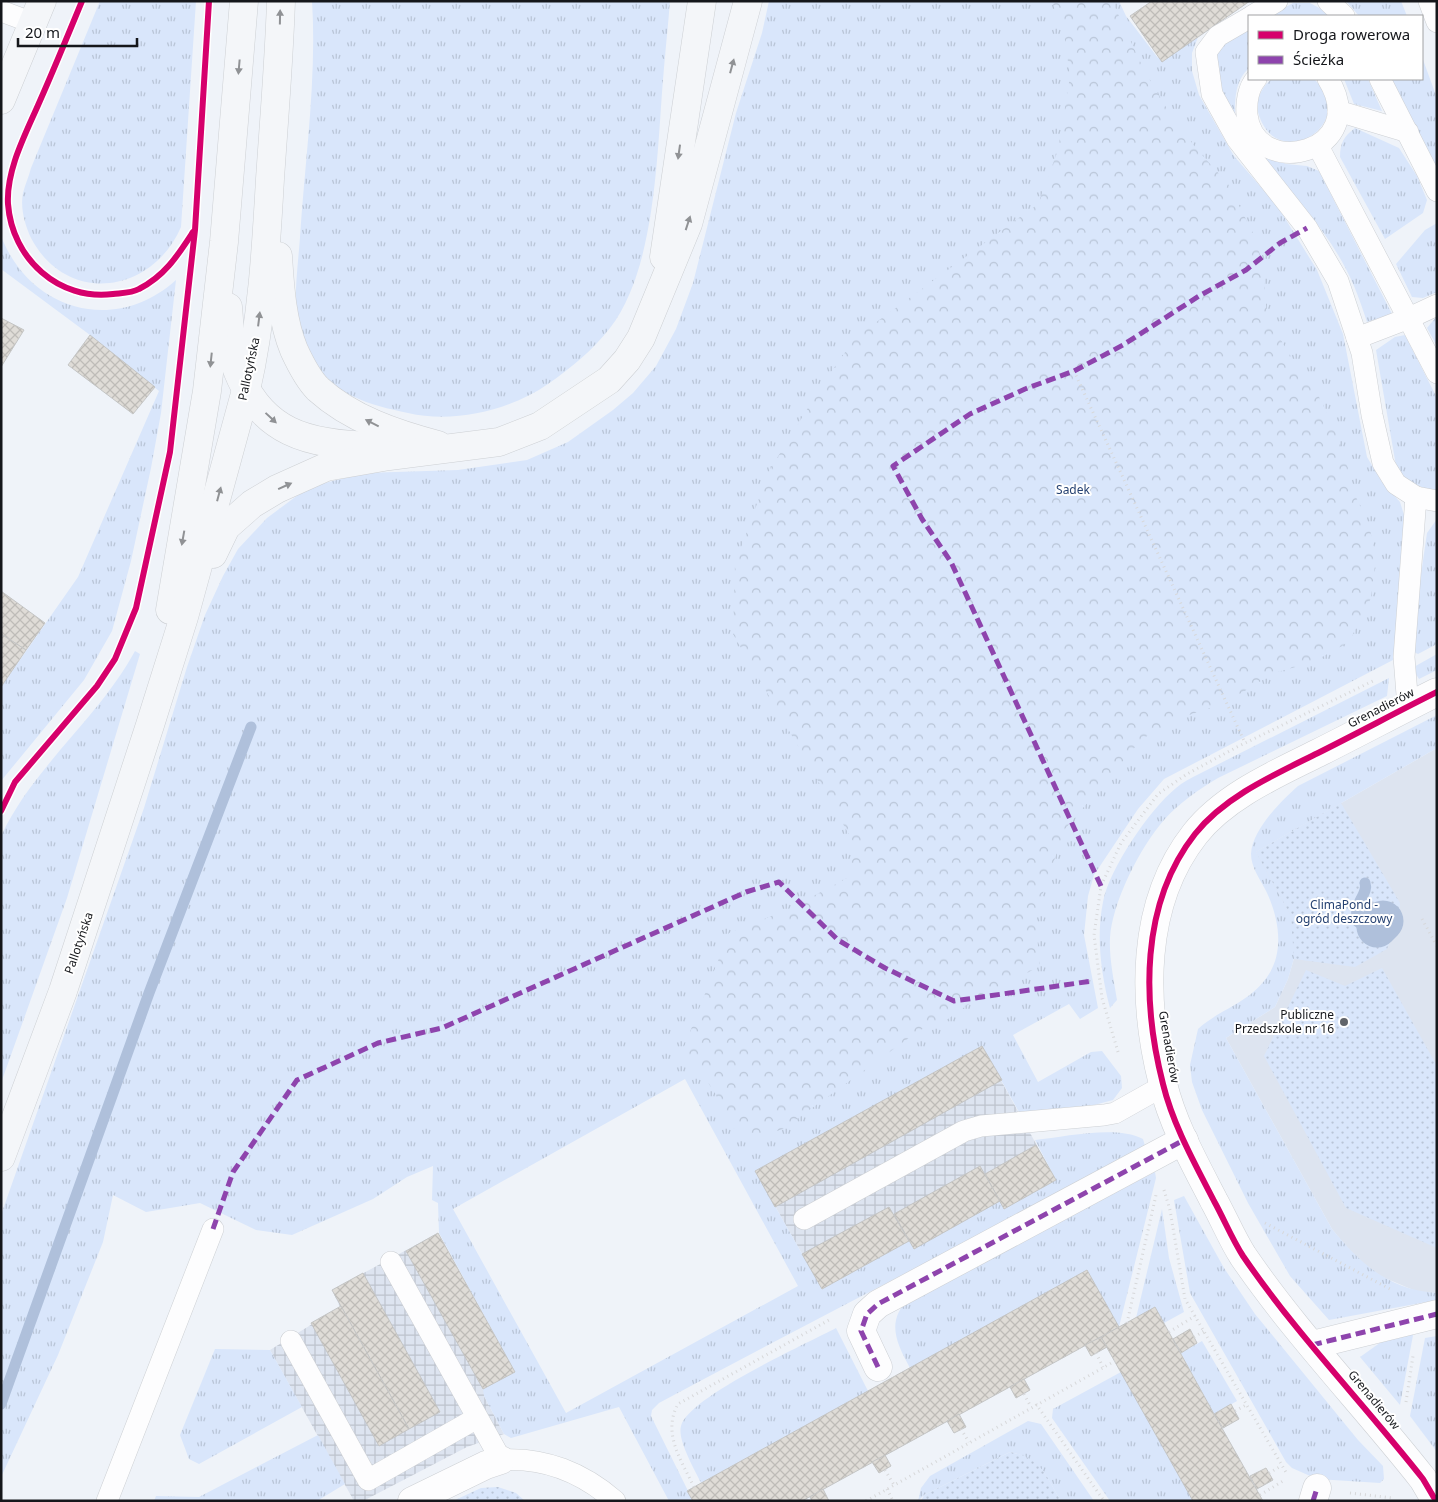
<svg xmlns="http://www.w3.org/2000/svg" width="1438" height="1502" font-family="'Noto Sans',sans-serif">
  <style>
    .built { fill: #dde4f0 }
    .industrial { fill: url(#industrial-grid) }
    .grass { fill: url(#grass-tufts); fill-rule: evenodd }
    .forest { fill: url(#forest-crowns) }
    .park { fill: url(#park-dots) }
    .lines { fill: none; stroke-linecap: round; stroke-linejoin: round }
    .stream { stroke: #afc0db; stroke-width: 11 }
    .canal { stroke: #afc0db; stroke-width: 41 }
    .building { fill: url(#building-cross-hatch); stroke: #c4c5c5 }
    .lane-casing { stroke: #cdd0d4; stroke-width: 22 }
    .street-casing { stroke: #cdd0d4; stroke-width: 29 }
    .secondary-casing { stroke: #cdd0d4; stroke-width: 29 }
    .path { stroke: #d7d8da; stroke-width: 3; stroke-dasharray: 1 4; stroke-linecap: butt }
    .lane { stroke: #fdfdfe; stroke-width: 21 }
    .street { stroke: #fdfdfe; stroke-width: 28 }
    .secondary { stroke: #f4f6f9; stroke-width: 28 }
    .quiet { stroke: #8e44ad; stroke-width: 5; stroke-dasharray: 10 5; stroke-linecap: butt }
    .cycleway-casing { stroke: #fff; stroke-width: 9 }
    .cycleway { stroke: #d6006c; stroke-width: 6 }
    .oneway { fill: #909295 }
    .poi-dot { fill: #616469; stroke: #fff; stroke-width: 2 }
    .labels { text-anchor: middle; stroke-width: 4; stroke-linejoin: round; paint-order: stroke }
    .street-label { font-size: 12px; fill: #15171b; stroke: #fff }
    .park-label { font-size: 12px; fill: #264272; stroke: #fff }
    .poi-label { font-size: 12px; fill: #15171b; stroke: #fff; text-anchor: end }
  </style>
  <defs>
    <pattern id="industrial-grid" width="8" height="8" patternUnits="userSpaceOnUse" patternTransform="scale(1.25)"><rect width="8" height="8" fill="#dde4f0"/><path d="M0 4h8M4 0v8" fill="none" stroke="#bdc3cd"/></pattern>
    <pattern id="grass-tufts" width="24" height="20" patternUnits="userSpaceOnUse" patternTransform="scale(1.25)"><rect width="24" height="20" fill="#d9e6fb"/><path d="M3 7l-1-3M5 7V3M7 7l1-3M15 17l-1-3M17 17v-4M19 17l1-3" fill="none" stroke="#b9c5d7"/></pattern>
    <pattern id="forest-crowns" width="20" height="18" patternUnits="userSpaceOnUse" patternTransform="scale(1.25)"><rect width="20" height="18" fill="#d9e6fb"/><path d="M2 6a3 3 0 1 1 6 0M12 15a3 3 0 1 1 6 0" fill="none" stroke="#b9c5d7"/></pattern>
    <pattern id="park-dots" width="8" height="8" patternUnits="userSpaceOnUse" patternTransform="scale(1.25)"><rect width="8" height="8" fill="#d9e6fb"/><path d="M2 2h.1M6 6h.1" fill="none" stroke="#b9c5d7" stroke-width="1.8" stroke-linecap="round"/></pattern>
    <pattern id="building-cross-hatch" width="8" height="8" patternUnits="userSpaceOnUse" patternTransform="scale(1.25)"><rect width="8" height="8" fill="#dfdcd7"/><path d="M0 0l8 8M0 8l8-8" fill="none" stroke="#bebcb8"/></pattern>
  </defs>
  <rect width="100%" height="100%" fill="#eff3f9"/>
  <!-- built -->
  <polygon class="built" points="1437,748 1437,1293 1418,1292 1378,1275 1355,1257 1332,1229 1226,1038 1275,1007 1288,979 1295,955 1256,852"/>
  <!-- industrial -->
  <g class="industrial">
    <polygon points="982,1046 1056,1180 914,1249 909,1241 822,1289 755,1171"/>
    <polygon points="438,1233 515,1372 484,1396 504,1434 467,1447 363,1501 354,1501 270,1350 340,1307 332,1290"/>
  </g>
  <!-- grass -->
  <g class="grass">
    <path d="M100,1H196L181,227C152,294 67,306 31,238C25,225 20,208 23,193C25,185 29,176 31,168Z"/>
    <path d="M312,1H670C668,27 665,53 663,80C657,152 656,269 610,328C593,350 571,368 548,384C511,410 454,424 408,413C370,405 332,395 311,359C308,354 302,347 300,341C291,313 298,267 300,237C305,160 317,78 312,1Z"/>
    <path d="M769,1H1119L1126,16L1158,58L1171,42L1200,32L1192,53V71L1199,95L1234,156L1278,207L1317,270L1343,334L1367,457L1382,482L1400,502L1405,518L1403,580L1393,660L1164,779L1138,809L1094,875L1088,896L1084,935L1098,1008L1080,1019L1069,1004L1013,1035L1038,1082L1091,1052L1102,1051L1121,1076L1122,1088L1113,1100L1094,1105L1019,1112L982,1046L755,1171L822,1289L909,1241L914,1249L1000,1201L1004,1208L1056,1180L1035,1140C1066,1137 1115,1125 1143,1139L1145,1146C984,1234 821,1316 659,1403L652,1410L651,1416L693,1501H669L619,1407L511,1438L504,1434L484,1396L483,1389L515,1372L439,1233L438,1203L432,1200L433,1166L407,1177L373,1199L292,1235L256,1230L200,1203L146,1212L113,1195L103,1242L58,1355L1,1477V1215L144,808L187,667L205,615L223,576L238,549L267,518L298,495L321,484L364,473L458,470L527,460L568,442L613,410L633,393L656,366L676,329L693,283L736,113L762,33ZM685,1079L798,1286L566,1413L453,1209Z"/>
    <polygon points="1346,1 1401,1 1407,16 1359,16"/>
    <polygon points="1293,3 1310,3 1334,16 1269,16"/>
    <path d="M1249,28V68C1235,81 1235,98 1235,116C1226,98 1205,63 1223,44C1229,37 1241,32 1249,28Z"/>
    <polygon points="1422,57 1437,98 1437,168 1391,79 1422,79"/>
    <path d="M1272,79H1314C1362,124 1275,176 1258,112C1255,100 1262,86 1272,79Z"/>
    <polygon points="1344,79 1368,79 1382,111 1354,104"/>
    <path d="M1355,128L1399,148L1417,176L1427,200L1423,213L1385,239L1340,157C1340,143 1344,136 1355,128Z"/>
    <path d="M1259,153L1286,164L1307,166L1319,171L1392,314L1367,322C1363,310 1359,298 1354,286C1333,236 1293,195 1259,153Z"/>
    <polygon points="1437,223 1437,292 1423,298 1412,297 1396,264 1425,230"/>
    <path d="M1,236C30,311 115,335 176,280L161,413L151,468L131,561L112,631L84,680L1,781V687L78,577L159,391L90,335L1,269Z"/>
    <polygon points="1437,316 1437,346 1427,328"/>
    <path d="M1405,335L1437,398V491C1418,487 1406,483 1396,466L1376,350L1395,337Z"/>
    <polygon points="1437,519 1437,644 1418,654 1410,650 1427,533"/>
    <path d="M135,651L140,654L67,898L1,1083V836C34,766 98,719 135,651Z"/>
    <polygon points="1437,654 1437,670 1419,679 1412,668"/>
    <path d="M1389,678L1387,696L1218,778C1198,790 1179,803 1164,820C1140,847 1112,903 1110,938C1109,958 1114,981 1117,1000L1110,1008C1101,974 1096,936 1103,902C1109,869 1150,809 1176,788C1183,782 1191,778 1199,774Z"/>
    <path d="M1437,715V748L1256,852L1291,916L1295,955L1288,979L1275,1007L1226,1038L1332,1229C1361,1264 1389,1290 1437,1293V1300L1329,1320L1290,1276L1248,1203L1202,1110L1192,1082L1190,1065L1198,1029C1221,1008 1251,1003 1269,974C1285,949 1278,914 1265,889C1260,879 1251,867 1251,854C1252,830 1281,801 1298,786Z"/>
    <path d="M1155,1172L1156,1178L1119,1327L1087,1270L910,1368C896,1342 885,1320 911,1297Z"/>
    <polygon points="1184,1196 1224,1268 1255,1314 1358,1440 1383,1466 1384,1479 1380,1483 1317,1479 1292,1468 1286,1462 1190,1293 1174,1200"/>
    <polygon points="1162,1209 1169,1258 1184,1312 1164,1323 1155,1307 1136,1318"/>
    <path d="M836,1328L868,1391L701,1483C695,1470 677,1440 681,1426C688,1397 806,1344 836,1328Z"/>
    <polygon points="1414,1330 1400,1405 1360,1357 1384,1340"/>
    <polygon points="1437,1336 1437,1452 1410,1416 1425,1338"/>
    <polygon points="1202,1341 1237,1401 1214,1414 1181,1353"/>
    <polygon points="215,1349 270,1350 302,1407 199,1464 189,1459 180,1435"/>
    <polygon points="1121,1372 1193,1501 1110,1501 1052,1418 1053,1409"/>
    <path d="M1028,1421L1041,1424L1094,1501H1061C1046,1476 1041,1458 1010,1452L924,1495L918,1501L921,1488L930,1476Z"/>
    <polygon points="318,1435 345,1484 317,1501 154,1501 156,1496 199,1497"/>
  </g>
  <!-- forest -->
  <polygon class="forest" points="1052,1 1112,1 1145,72 1166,107 1195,147 1228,184 1253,233 1263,264 1267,318 1303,376 1318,395 1333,425 1345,457 1355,495 1369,525 1376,557 1371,598 1349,642 1313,662 1274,673 1225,703 1177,719 1142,739 1065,829 1035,916 1040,966 966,1006 945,1021 920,1030 783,1129 751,1140 729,1125 715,1093 684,1047 729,933 791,908 849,877 854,843 733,634 735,564 769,471 824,382 856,337 1038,204 1058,150 1070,76 1065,40"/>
  <!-- park -->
  <g class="park">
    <polygon points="1341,803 1400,903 1399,920 1387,949 1355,967 1294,959 1291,916 1256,852"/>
    <polygon points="1382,968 1437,1066 1437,1248 1346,1208 1264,1056 1306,970 1345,986"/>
    <path d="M1010,1452C1042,1458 1045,1475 1061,1501H921L924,1495Z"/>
    <polygon points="498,1487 516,1493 525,1501 453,1501 481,1488"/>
  </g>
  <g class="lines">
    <!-- stream -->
    <g class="stream">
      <path d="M1358,922C1352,902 1369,895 1365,883"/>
      <polyline points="1,1404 149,993 251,727"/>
    </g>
    <!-- canal -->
    <polyline class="canal" points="1377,927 1383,921"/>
  </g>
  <!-- building -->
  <g class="building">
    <polygon points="1152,1 1250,1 1162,62 1130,16"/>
    <polygon points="1,318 24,330 1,367"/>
    <polygon points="90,335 155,387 133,414 68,365"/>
    <polygon points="1,591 45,623 26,650 1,634"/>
    <polygon points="1,634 26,650 1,687"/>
    <polygon points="982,1046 1002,1080 775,1207 755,1171"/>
    <polygon points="1036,1145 1056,1180 1004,1209 985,1174"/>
    <polygon points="980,1166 1000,1201 914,1249 894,1214"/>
    <polygon points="889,1207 909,1241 822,1289 802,1254"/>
    <polygon points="438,1233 515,1372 483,1389 406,1251"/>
    <polygon points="1087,1270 1119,1327 802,1501 693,1501 687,1491 694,1487"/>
    <polygon points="363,1273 440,1412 409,1429 332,1290"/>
    <polygon points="341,1306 409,1429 379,1446 311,1323"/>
    <polygon points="1155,1307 1214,1414 1263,1501 1193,1501 1101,1337"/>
    <polygon points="1190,1329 1197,1343 1181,1353 1173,1339"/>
    <polygon points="1101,1337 1107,1347 1091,1356 1085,1345"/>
    <polygon points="1024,1379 1030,1390 1016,1398 1010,1387"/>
    <polygon points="1231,1404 1239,1419 1223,1428 1214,1414"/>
    <polygon points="959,1414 966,1427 954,1433 947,1421"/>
    <polygon points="885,1455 891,1466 879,1473 872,1462"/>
    <polygon points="1266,1468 1273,1480 1257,1489 1250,1476"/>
    <polygon points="823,1489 829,1501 812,1501 810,1497"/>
  </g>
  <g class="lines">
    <!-- lane casing -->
    <g class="lane-casing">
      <g id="lane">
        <polyline points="1328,1 1344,16"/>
        <polyline points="1429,1 1437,22"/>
        <polyline points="1,11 33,23"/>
        <polyline points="1252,16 1277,1"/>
        <polyline points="1249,18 1218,36 1206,52 1212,94 1237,139 1307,228 1338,281 1362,353 1372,415 1383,463 1396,484 1416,497 1437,501"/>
        <path d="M1256,79C1248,88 1246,103 1247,115C1255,182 1373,152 1328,79"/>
        <polyline points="1380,79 1437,191"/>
        <polyline points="1338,111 1408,132"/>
        <polyline points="1318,146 1437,373"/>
        <polyline points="1357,338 1409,318 1437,305"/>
        <polyline points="1408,707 1404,657 1416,497"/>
        <polyline points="804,1219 964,1131 981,1126 1104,1115 1115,1113 1163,1086"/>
        <path d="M391,1262L501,1460C544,1457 583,1473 615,1501"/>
        <polyline points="291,1341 368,1480 477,1418"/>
        <polyline points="107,1501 213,1229"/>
      </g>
    </g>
    <!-- street casing -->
    <g class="street-casing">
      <g id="street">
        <polyline points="1312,1345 1437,1314"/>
        <polyline points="878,1367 861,1331 867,1314 878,1304 1184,1140"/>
        <polyline points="412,1501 486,1465 501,1460"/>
        <polyline points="1313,1501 1317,1488"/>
        <path d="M1436,1501L1423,1479C1364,1404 1297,1335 1243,1256C1232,1239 1224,1219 1214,1201C1195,1164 1173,1125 1163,1084C1142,1002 1140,904 1195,834C1225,796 1276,774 1318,753C1358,733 1397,712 1437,692"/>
      </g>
    </g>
    <!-- secondary casing -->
    <g class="secondary-casing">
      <g id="secondary">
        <polyline points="1,100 42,1"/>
        <path d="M278,256C280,287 282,321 294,350C300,363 308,379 318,389C351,419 396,434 438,445"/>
        <polyline points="664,257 702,1"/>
        <path d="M228,307C230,325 229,346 235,364C259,434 309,445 375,446"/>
        <polyline points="213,554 226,527 252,504 277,489 326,467 389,456 499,442 540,426 609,380 627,360 641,338 688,224 748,1"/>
        <polyline points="170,610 207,391 224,242 244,1"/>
        <path d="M1,1157L63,991L150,725L184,617L246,390C262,321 266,250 270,179C274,120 279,61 281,1"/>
      </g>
    </g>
    <!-- path -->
    <g class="path">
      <polyline points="1074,371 1245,743"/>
      <polyline points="1422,919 1437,946"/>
      <polyline points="1118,1052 1102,998 1094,935 1101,886 1121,843 1158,794 1187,774 1237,747 1375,680"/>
      <polyline points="1164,1190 1170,1210 1185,1299 1287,1474"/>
      <polyline points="1265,1223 1390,1289"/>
      <polyline points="1127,1323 1156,1195"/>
      <polyline points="1169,1332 1195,1316"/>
      <polyline points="1194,1337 1204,1331"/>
      <polyline points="1096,1353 1103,1367"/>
      <polyline points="1024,1394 1031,1407"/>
      <polyline points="1406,1402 1413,1356"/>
      <polyline points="1036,1404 1104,1501"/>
      <polyline points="1235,1411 1246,1405"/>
      <polyline points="961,1429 969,1442"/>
      <polyline points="885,1470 894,1485"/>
      <polyline points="1269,1473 1281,1466"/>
      <path d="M694,1487C681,1460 662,1433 678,1404L829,1320"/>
      <polyline points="887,1489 893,1501"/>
      <polyline points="1350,1493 1393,1498"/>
      <polyline points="1260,1495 1283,1481"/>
      <polyline points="866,1501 1115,1361"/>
    </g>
    <!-- lane -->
    <use href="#lane" class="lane"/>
    <!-- street -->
    <use href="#street" class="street"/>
    <!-- secondary -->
    <use href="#secondary" class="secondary"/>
    <!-- quiet -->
    <g class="quiet">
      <polyline points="1101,886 951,562 922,519 893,466 970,414 1025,389 1074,371 1123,345 1199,296 1246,270 1280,243 1307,228"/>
      <polyline points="213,1229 233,1172 297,1080 378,1043 442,1028 746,892 779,882 838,940 885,968 954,1001 1092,981"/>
      <polyline points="1312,1345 1437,1314"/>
      <polyline points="878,1367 861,1331 867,1314 878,1304 1184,1140"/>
      <polyline points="1313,1501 1317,1488"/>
    </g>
    <!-- cycleway casing -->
    <g class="cycleway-casing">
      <g id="cycleway">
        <path d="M82,1C68,35 54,69 39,103C26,133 6,170 8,204C12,259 59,301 113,294C121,293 132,293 139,289C165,276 178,255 193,232"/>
        <polyline points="1,811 15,782 97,686 115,659 136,608 170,452 195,230 209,1"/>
        <path d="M1436,1501L1423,1479C1364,1404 1297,1335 1243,1256C1232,1239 1224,1219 1214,1201C1195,1164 1173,1125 1163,1084C1142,1002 1140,904 1195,834C1225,796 1276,774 1318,753C1358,733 1397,712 1437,692"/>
      </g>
    </g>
    <!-- cycleway -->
    <use href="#cycleway" class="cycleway"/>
  </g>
  <!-- one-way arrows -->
  <defs><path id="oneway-solid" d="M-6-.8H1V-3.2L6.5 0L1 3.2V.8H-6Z" transform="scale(1.25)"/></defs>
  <g class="oneway">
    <use href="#oneway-solid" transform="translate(280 17) rotate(-89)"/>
    <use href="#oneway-solid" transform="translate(732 66) rotate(-75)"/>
    <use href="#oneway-solid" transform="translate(239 67) rotate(95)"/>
    <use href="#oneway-solid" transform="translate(679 152) rotate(98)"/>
    <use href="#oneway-solid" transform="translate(688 223) rotate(-72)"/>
    <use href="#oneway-solid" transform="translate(259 319) rotate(-83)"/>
    <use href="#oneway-solid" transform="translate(211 360) rotate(96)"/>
    <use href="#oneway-solid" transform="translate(271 418) rotate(43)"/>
    <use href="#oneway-solid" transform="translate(372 423) rotate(-153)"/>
    <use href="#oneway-solid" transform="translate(285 486) rotate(-24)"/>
    <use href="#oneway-solid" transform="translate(219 494) rotate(-75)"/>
    <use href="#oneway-solid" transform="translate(183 538) rotate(100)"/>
  </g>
  <!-- markers -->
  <circle class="poi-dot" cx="1344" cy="1022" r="5"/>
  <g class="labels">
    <!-- street labels -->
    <g class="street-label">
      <text transform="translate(249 369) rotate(-78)" y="4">Pallotyńska</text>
      <text transform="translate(1381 708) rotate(-27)" y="4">Grenadierów</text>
      <text transform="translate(79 943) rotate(-71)" y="4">Pallotyńska</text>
      <text transform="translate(1169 1047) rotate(80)" y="4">Grenadierów</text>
      <text transform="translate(1374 1400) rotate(50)" y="4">Grenadierów</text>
    </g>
    <!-- park labels -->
    <g class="park-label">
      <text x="1073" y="494">Sadek</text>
      <text x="1344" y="909">ClimaPond -<tspan x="1344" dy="14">ogród deszczowy</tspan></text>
    </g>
    <!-- poi labels -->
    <g class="poi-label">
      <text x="1334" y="1019">Publiczne<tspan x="1334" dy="14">Przedszkole nr 16</tspan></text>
    </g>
  </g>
  <!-- border -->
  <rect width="1438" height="1502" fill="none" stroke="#15171b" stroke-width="5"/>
  <!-- legend -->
  <rect x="1248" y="15" width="175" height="65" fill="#ffffff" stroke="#a1a2a4"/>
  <rect x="1258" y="31" width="25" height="8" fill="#d6006c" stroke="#a1a2a4"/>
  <text x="1293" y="40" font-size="15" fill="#15171b">Droga rowerowa</text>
  <rect x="1258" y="56" width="25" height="8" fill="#8e44ad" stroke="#a1a2a4"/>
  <text x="1293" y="65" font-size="15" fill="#15171b">Ścieżka</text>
  <!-- scale -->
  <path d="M18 38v8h119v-8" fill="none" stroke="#15171b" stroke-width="2.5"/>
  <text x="25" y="38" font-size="15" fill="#15171b" stroke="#ffffff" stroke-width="4" paint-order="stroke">20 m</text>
</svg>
